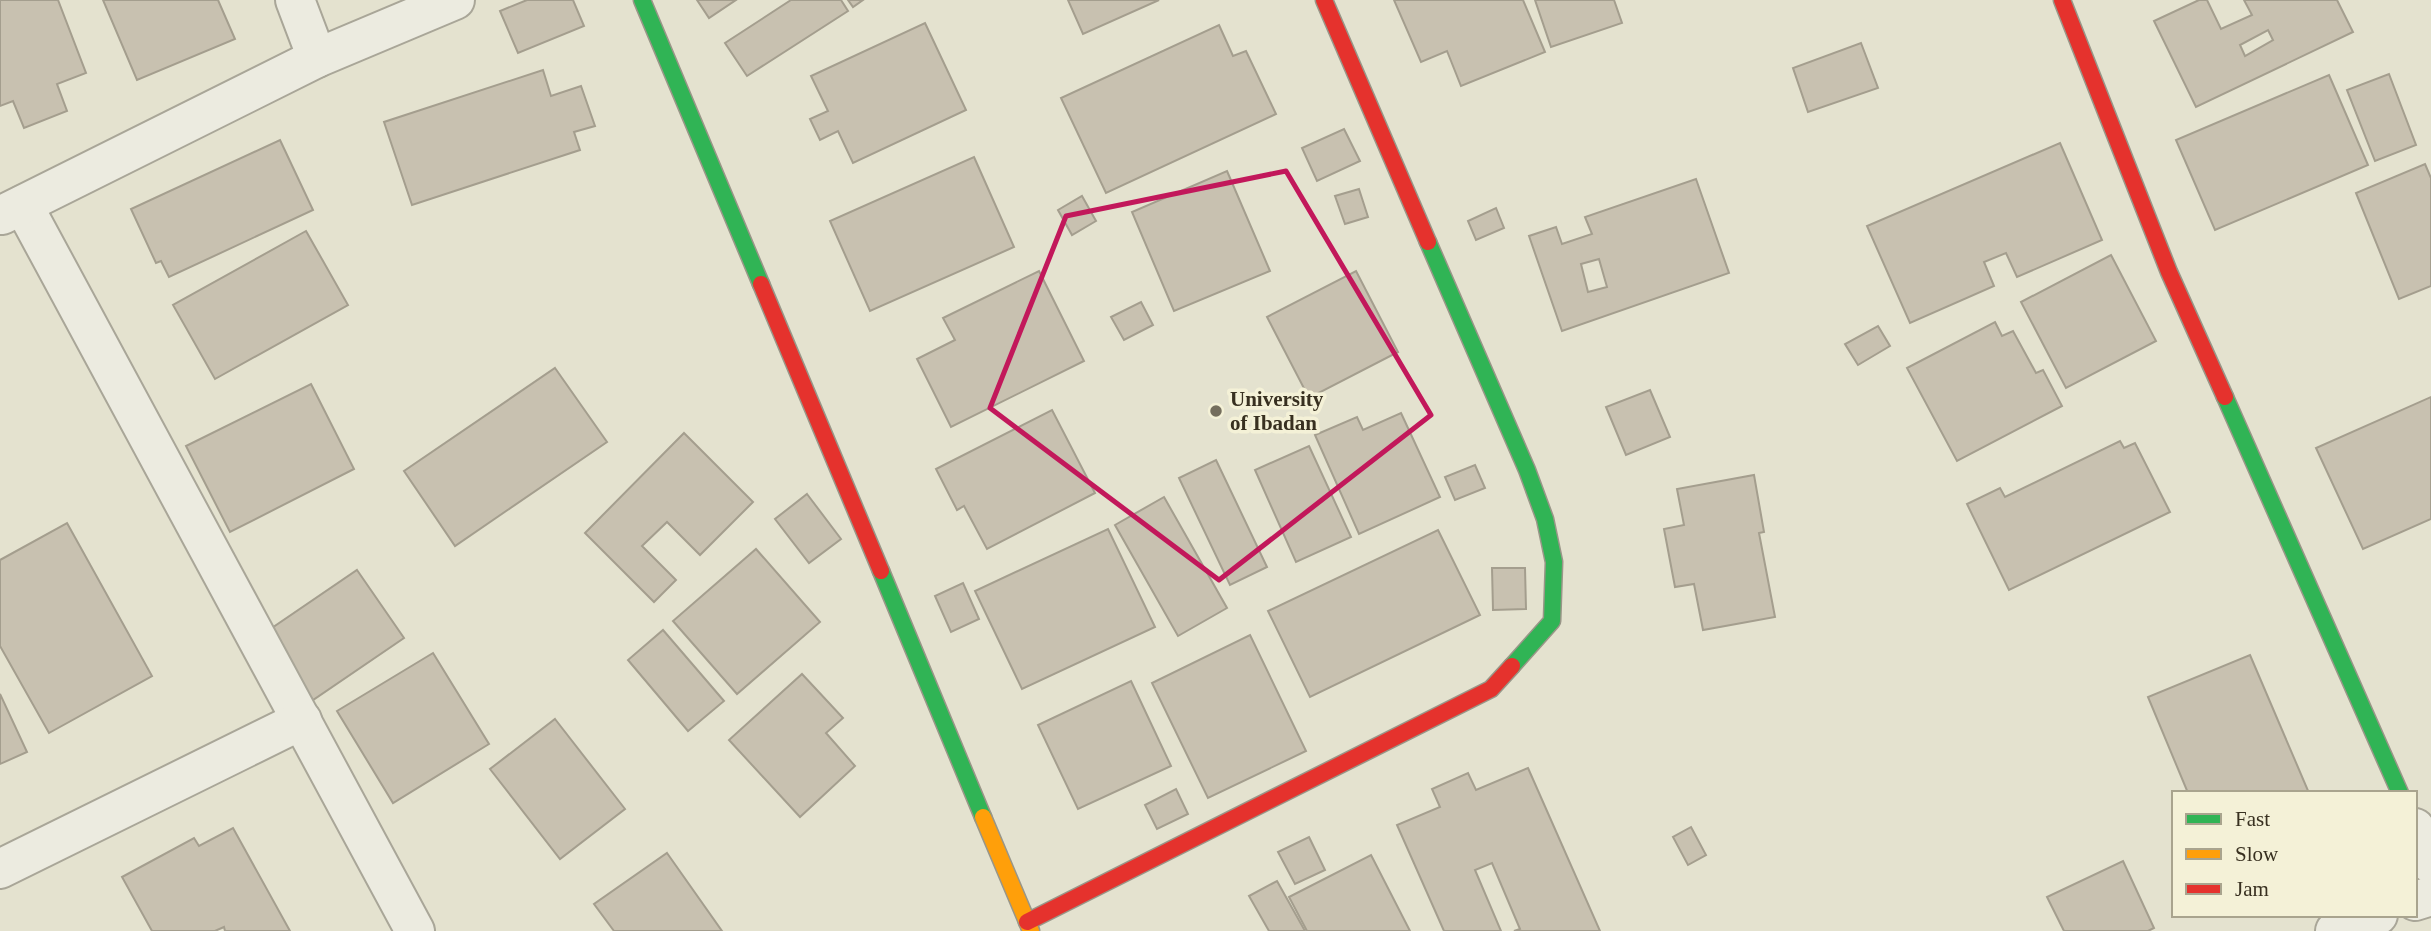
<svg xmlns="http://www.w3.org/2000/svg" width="2431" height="931" font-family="Georgia,serif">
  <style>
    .building { fill: #c8c1b0; stroke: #a49e8e; stroke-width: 2; fill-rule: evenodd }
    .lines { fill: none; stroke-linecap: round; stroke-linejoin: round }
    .street-casing { stroke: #a9a698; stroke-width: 42 }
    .fast-casing { stroke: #999688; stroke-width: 19 }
    .slow-casing { stroke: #999688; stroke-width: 19 }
    .jam-casing { stroke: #999688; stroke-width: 19 }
    .street { stroke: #ecebe0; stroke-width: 38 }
    .fast { stroke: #30b455; stroke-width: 16 }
    .slow { stroke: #ff9f0a; stroke-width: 16 }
    .jam { stroke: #e5322d; stroke-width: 16 }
    .marked { fill: none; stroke: #c2185b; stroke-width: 5; stroke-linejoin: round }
    .poi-dot { fill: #746e5d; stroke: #f4f1d7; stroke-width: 2.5 }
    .labels { text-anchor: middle; stroke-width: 7; stroke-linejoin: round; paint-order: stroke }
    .poi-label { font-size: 21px; font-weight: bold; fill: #383020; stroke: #f4f1d7; text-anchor: start }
  </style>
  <rect width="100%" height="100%" fill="#e4e2cf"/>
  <!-- building -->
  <g class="building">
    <polygon points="0,0 58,0 86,73 57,84 67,111 24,128 13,101 0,106"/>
    <polygon points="103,0 218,0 235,39 137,80"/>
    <polygon points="527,0 573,0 584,26 518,53 500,11"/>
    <polygon points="697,0 736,0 709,18"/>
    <polygon points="791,0 841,0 848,11 747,76 725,43"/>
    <polygon points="848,0 863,0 853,7"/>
    <polygon points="1068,0 1159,0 1083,34"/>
    <polygon points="1394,0 1523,0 1545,52 1461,86 1447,51 1421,62"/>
    <polygon points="1535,0 1614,0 1622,23 1551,47"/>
    <path d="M2199,0H2207L2221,29L2252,15L2244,0H2337L2353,32L2196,107L2154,21ZM2268,30L2273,40L2245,56L2240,45Z"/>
    <polygon points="925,23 966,110 853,163 838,131 820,140 810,119 828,111 811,76"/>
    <polygon points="1219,25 1233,56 1246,51 1276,114 1106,193 1061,98"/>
    <polygon points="1861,43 1878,88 1808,112 1793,68"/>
    <polygon points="543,70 551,96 581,86 595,126 574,132 580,150 412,205 384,122"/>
    <polygon points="2389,74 2416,145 2375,161 2347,90"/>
    <polygon points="2329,75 2368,165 2215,230 2176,140"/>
    <polygon points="1344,129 1360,161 1317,181 1302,148"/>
    <polygon points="280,140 313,210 169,277 161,261 156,263 131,209"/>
    <polygon points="2060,143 2102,240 2017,277 2006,253 1984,262 1994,286 1910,323 1867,226"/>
    <polygon points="974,157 1014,247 870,311 830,221"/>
    <polygon points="2425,164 2431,178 2431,286 2399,299 2356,193"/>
    <polygon points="1227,171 1270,271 1174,311 1132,212"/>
    <path d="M1696,179L1729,273L1562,331L1529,236L1556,227L1562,244L1592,234L1585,217ZM1599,259L1607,287L1588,292L1581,264Z"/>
    <polygon points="1359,189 1368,217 1345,224 1335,196"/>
    <polygon points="1082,196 1096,221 1072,235 1058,210"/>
    <polygon points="1496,208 1504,228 1476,240 1468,221"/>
    <polygon points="306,231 348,305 215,379 173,305"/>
    <polygon points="2111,255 2156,341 2066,388 2021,302"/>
    <polygon points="1039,271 1084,361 951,427 917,359 955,340 943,318"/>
    <polygon points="1356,271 1398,352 1309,398 1267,317"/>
    <polygon points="1141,302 1153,325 1124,340 1111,317"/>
    <polygon points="1995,322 2002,336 2013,331 2036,373 2043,370 2062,406 1957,461 1907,368"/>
    <polygon points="1878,326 1890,346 1858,365 1845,344"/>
    <polygon points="555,368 607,442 455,546 404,471"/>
    <polygon points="311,384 354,469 230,532 186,446"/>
    <polygon points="1650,390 1670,437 1626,455 1606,407"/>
    <polygon points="2431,397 2431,519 2363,549 2316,448"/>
    <polygon points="1052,410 1095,493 987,549 964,506 957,510 936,469"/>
    <polygon points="1401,413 1440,497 1359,534 1315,435 1357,417 1363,430"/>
    <polygon points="684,433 753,502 700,555 667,522 642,546 676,580 654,602 585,533"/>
    <polygon points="2120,441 2124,448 2135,443 2170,512 2009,590 1967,504 2000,488 2005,497"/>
    <polygon points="1309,446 1351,537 1296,562 1255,470"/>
    <polygon points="1216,460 1267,567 1230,585 1179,478"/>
    <polygon points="1475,465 1485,488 1455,500 1445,477"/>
    <polygon points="1754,475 1764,532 1759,533 1775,617 1703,630 1694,584 1675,587 1664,529 1684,525 1677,489"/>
    <polygon points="807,494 841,539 809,563 775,519"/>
    <polygon points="1164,497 1227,608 1178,636 1115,525"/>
    <polygon points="67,523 152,676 49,733 0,646 0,560"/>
    <polygon points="1108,529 1155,627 1022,689 975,591"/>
    <polygon points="1438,530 1480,615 1310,697 1268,611"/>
    <polygon points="756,549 820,622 737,694 673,621"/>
    <polygon points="1492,568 1525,568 1526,609 1493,610"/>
    <polygon points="357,570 404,638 313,700 266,632"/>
    <polygon points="963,583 979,619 951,632 935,596"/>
    <polygon points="663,630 724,701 688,731 628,660"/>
    <polygon points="1250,635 1306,751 1208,798 1152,683"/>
    <polygon points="433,653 489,744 393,803 337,711"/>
    <polygon points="2250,655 2309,793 2188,793 2148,697"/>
    <polygon points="802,674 843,718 826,733 855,766 800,817 729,740"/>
    <polygon points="1131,681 1171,766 1078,809 1038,725"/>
    <polygon points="0,694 27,752 0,764"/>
    <polygon points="555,719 625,809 560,859 490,769"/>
    <polygon points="1528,768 1600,931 1514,931 1520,929 1492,863 1475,870 1501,931 1444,931 1397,825 1440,807 1432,789 1468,773 1476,790"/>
    <polygon points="1176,789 1188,814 1157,829 1145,805"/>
    <polygon points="1691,827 1706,855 1688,865 1673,837"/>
    <polygon points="233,828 290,931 225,931 224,927 215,931 152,931 122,877 194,838 199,846"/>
    <polygon points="1309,837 1325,870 1295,884 1278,852"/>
    <polygon points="667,853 722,931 614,931 594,904"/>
    <polygon points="1371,855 1410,931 1307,931 1289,897"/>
    <polygon points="2123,861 2154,928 2148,931 2064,931 2047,897"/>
    <polygon points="1277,881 1305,931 1269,931 1249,896"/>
  </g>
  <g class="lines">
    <!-- street casing -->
    <g class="street-casing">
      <g id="street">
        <polyline points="295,0 317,58"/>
        <polyline points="23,205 415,931"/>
        <polyline points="2,215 317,58 455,0"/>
        <polyline points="2415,828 2431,864"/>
        <polyline points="0,869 302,720"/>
        <polyline points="2415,901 2431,896"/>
        <polyline points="2335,931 2378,915"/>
      </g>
    </g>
    <!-- fast casing -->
    <g class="fast-casing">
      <g id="fast">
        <polyline points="642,0 761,284"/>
        <polyline points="1428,242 1527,470 1545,519 1554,562 1552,621 1512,666"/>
        <polyline points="2225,397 2400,793"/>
        <polyline points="881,571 983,817"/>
      </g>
    </g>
    <!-- slow casing -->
    <g class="slow-casing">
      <polyline id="slow" points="983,817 1031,931"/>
    </g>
    <!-- jam casing -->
    <g class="jam-casing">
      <g id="jam">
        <polyline points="1324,0 1428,242"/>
        <polyline points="2062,0 2169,272 2225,397"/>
        <polyline points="761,284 881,571"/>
        <polyline points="1027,922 1491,689 1512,666"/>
      </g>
    </g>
    <!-- street -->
    <use href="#street" class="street"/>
    <!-- fast -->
    <use href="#fast" class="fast"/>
    <!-- slow -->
    <use href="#slow" class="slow"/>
    <!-- jam -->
    <use href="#jam" class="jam"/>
  </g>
  <!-- marked area -->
  <path class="marked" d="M1286,171L1431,415L1219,580L990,408L1066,216Z"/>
  <!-- markers -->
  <circle class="poi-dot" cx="1216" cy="411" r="7"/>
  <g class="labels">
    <!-- poi labels -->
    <g class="poi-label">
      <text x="1230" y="406">University<tspan x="1230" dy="24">of Ibadan</tspan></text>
    </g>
  </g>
  <!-- legend -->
  <rect x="2172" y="791" width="245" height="126" fill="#f4f1d7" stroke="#a9a48e" stroke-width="2"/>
  <rect x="2186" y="814" width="35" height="10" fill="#30b455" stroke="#a9a48e" stroke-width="2"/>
  <text x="2235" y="826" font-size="21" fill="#383020">Fast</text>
  <rect x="2186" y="849" width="35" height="10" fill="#ff9f0a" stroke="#a9a48e" stroke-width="2"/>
  <text x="2235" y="861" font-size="21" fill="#383020">Slow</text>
  <rect x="2186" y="884" width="35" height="10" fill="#e5322d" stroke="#a9a48e" stroke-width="2"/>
  <text x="2235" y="896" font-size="21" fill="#383020">Jam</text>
</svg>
